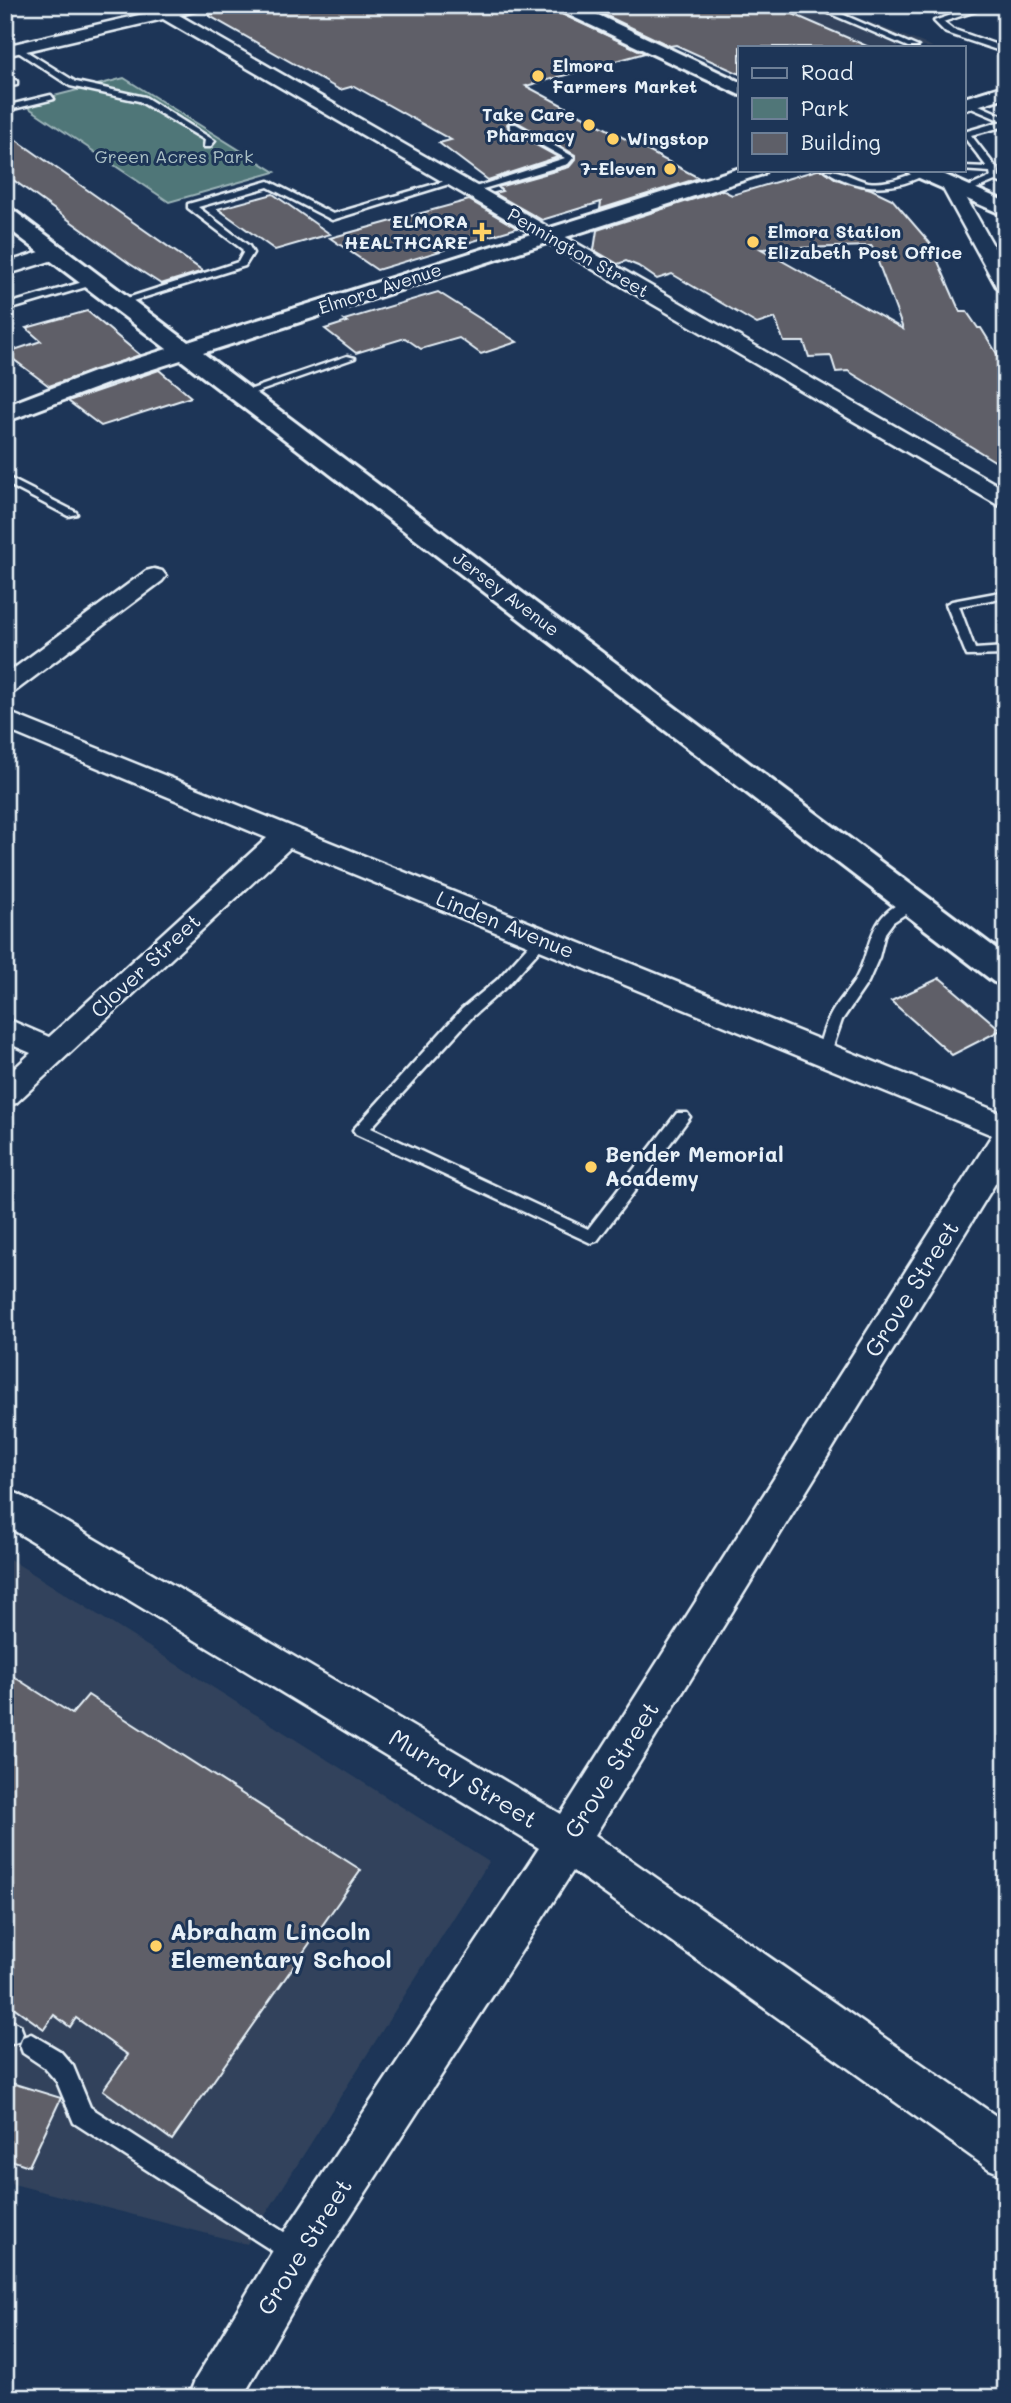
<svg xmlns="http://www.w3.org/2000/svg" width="1011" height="2403" font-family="Mali,sans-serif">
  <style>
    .built { fill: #30425c }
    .green { fill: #507678; stroke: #9cb4b8; stroke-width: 2 }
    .building { fill: #5e5f68; stroke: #e8f1f8; stroke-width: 2; fill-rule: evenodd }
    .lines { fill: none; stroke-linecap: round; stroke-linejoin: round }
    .lane-casing { stroke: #e8f1f8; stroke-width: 5 }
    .street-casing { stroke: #e8f1f8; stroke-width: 5 }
    .secondary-casing { stroke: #e8f1f8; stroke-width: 6 }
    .lane { fill: #1d3557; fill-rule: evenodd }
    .street { fill: #1d3557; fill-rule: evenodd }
    .secondary { fill: #1d3557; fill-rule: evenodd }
    .poi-dot { fill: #ffd166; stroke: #1d3557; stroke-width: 2.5 }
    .labels { text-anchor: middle; stroke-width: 6; stroke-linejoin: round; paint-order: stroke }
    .far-poi-label { font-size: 18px; font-weight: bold; fill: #e8f1f8; stroke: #1d3557; text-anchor: start }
    .far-park-label { font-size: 18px; fill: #abc0c5; stroke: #1d3557 }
    .far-street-label { font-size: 18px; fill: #e8f1f8; stroke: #1d3557 }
    .street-label { font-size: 21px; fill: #e8f1f8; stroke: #1d3557 }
    .poi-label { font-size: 21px; font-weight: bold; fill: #e8f1f8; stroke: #1d3557; text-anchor: start }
    .near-street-label { font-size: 24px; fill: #e8f1f8; stroke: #1d3557 }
    .near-poi-label { font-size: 24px; font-weight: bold; fill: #e8f1f8; stroke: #1d3557; text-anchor: start }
  </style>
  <rect width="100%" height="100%" fill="#1d3557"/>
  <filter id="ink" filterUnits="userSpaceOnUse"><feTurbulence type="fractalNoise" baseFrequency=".0143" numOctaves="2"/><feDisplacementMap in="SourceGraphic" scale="14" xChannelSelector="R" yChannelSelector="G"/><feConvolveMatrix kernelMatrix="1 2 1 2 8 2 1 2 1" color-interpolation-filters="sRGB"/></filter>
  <g filter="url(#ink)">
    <!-- built -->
    <g class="built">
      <polygon points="591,5 825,5 933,47 740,47 740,74"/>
      <polygon points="5,1556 489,1862 247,2244 5,2182"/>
    </g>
    <!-- green -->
    <polygon class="green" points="124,78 275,172 169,202 23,104"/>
    <!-- building -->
    <g class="building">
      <polygon points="249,5 551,5 555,11 645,53 526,86 699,178 600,209 601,202 542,220 494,193 502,191 498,187 569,167 576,159 575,155 517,122 510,121 507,124 509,130 558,157 488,180 439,143 451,140 354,86 340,90 208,15"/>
      <polygon points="584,5 772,5 869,47 740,47 740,74 676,45 670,46"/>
      <polygon points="5,132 133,222 203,271 161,284 130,264 5,174"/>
      <path d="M817,170H824L836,179L871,189L892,199L930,243L960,312H967L978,328H981L999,357H1006V468L848,371L836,372L831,356L809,357L804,342H784L775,318L757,324L672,274L657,279L638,266L626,261L618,264L594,250L597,230L722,190L732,195ZM872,246L903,329L761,249Z"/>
      <polygon points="273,194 330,234 275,250 218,209"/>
      <polygon points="469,200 517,228 377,270 330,238"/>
      <polygon points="438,292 517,342 481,354 459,338 421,349 405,338 356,353 325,329 347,322 344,320"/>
      <polygon points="87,311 140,355 49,386 5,353 41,341 26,328"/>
      <polygon points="159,370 191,397 101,426 68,401"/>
      <polygon points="940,978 1001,1030 952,1055 891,1001"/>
      <polygon points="5,1671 72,1714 88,1695 361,1870 172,2140 103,2090 128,2055 76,2018 70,2027 54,2015 44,2029 5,2001"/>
      <polygon points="5,2081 61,2098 29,2166 5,2158"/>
    </g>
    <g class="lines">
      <!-- lane casing -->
      <g class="lane-casing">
        <g id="lane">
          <polygon points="810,5 821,5 918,47 908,47"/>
          <polygon points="981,5 994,5 943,22 952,29 1006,48 1006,53 946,33 934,21"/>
          <polygon points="18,46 76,82 145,97 215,141 210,147 204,147 205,140 139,101 70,86 15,50"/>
          <polygon points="5,75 17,81 17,85 5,87 7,82"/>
          <polygon points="51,95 54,99 5,111 5,106"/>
          <polygon points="964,101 970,101 1006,117 1006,126 971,135 998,170 999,177 1006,179 1006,185 995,181 966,193 959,191 991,177 990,172 960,170 964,170 964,166 987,167 964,137 964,132 1002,121 964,105"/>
          <polygon points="510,124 516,124 574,157 568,164 469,193 469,189 565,158 510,128"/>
          <path d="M826,170C841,169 853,179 868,182C887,185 905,176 923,170L927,173C897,192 854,191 826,170Z"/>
          <polygon points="452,179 459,181 332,220 268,187 198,207 249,246 253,253 245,266 123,304 115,302 238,262 243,253 242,249 188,208 188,204 269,181 333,214"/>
          <polygon points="93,279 98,282 96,284 5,311 5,305"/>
          <polygon points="347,356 355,358 246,396 237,394"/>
          <polygon points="5,476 76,512 77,514 68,516 5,483"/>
          <polygon points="1006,591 1006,597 959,606 975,649 1006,647 1006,655 967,656 946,604 952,601"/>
          <path d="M914,898L921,902L919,905L893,922L885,933L879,957L868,982L842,1020L829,1058H819L817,1054C820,1042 823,1029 829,1018C835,1005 846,994 854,982C874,948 865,912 914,898Z"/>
          <polygon points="541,935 546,937 548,940 546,943 507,986 472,1017 371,1128 588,1229 677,1113 687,1113 690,1117 597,1241 591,1243 356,1134 353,1130 462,1009 497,980 536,937"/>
          <polygon points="5,2018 20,2025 23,2033 20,2041 12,2044 5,2041"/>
          <polygon points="31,2034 60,2051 73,2066 90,2107 304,2245 308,2253 304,2261 296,2265 288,2261 74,2123 57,2082 44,2067 23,2053 20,2045 23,2037"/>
        </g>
      </g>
      <!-- street casing -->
      <g class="street-casing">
        <g id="street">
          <polygon points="143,5 163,5 168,8 209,5 206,8 179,15 1006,490 1006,507 998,505 163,19 5,56 5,46 152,12"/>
          <polygon points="950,180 959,185 1006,268 1006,292 996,286 941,185"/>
          <polygon points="56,247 66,253 63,257 5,275 5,263"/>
          <polygon points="154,569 162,571 166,576 162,581 14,692 5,695 5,675 146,571"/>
          <polygon points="5,711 1006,1115 1006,1166 595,1835 1006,2123 1006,2176 989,2169 573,1871 315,2271 242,2398 188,2398 195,2380 281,2237 539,1848 5,1525 5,1489 18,1494 561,1814 992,1135 290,848 16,1103 5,1106 5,1077 31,1053 5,1042 5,1018 49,1037 267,838 5,729"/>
        </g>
      </g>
      <!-- secondary casing -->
      <g class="secondary-casing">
        <g id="secondary">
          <polygon points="553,5 577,5 740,82 740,95 556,9"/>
          <polygon points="1006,85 1006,97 964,110 964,98"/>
          <polygon points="740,168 766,170 763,174 203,353 1006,956 1006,986 994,982 181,360 112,382 5,422 5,406 94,372 167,349 5,226 5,209 13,210 188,342"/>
          <polygon points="907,170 934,170 1006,202 1006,216 910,174"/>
        </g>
      </g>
      <!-- lane -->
      <use href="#lane" class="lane"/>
      <!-- street -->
      <use href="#street" class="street"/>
      <!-- secondary -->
      <use href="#secondary" class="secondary"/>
    </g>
  </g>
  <!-- markers -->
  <g class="poi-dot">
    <circle cx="538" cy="76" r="7"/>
    <circle cx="589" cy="125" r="7"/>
    <circle cx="613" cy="139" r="7"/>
    <circle cx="670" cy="169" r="7"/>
    <path d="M478.5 221.5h7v7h7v7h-7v7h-7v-7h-7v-7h7z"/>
    <circle cx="753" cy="242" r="7"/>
    <circle cx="591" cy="1167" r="7"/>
    <circle cx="156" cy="1946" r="7"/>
  </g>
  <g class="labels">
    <!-- far-poi labels -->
    <g class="far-poi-label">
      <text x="552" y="72">Elmora<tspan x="552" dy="21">Farmers Market</tspan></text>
      <text x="575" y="121" text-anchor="end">Take Care<tspan x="575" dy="21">Pharmacy</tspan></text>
      <text x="627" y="145">Wingstop</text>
      <text x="656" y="175" text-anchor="end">7-Eleven</text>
      <text x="468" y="228" text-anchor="end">ELMORA<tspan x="468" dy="21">HEALTHCARE</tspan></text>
      <text x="767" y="238">Elmora Station<tspan x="767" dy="21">Elizabeth Post Office</tspan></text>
    </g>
    <!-- far-park labels -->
    <g class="far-park-label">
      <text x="174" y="163">Green Acres Park</text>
    </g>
    <!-- far-street labels -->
    <g class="far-street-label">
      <text transform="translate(578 253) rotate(30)" y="6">Pennington Street</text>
      <text transform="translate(380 289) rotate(-18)" y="6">Elmora Avenue</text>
      <text transform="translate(506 594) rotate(37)" y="6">Jersey Avenue</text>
    </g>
    <!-- street labels -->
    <g class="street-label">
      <text transform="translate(505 925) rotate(22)" y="7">Linden Avenue</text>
      <text transform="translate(146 966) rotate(-43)" y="7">Clover Street</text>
    </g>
    <!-- poi labels -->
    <g class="poi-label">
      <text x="605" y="1162">Bender Memorial<tspan x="605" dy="24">Academy</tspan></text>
    </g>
    <!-- near-street labels -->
    <g class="near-street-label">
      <text transform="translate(912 1289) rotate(-58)" y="8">Grove Street</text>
      <text transform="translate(612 1770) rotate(-58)" y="8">Grove Street</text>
      <text transform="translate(463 1779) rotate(31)" y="8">Murray Street</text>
      <text transform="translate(305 2247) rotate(-58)" y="8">Grove Street</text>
    </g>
    <!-- near-poi labels -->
    <g class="near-poi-label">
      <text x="170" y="1940">Abraham Lincoln<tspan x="170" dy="28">Elementary School</tspan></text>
    </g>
  </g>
  <!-- margin -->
  <rect width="1011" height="2403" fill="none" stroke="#1d3557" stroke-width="28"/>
  <rect x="14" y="14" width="983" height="2375" fill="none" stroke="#e8f1f8" stroke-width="2.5" filter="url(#ink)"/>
  <!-- legend -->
  <rect x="738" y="46" width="228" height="126" fill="#1d3557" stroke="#6e8097" stroke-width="2"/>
  <rect x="752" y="68" width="35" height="10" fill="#1d3557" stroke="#6e8097" stroke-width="2"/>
  <text x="801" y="80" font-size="21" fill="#e8f1f8">Road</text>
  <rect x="752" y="98" width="35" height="21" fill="#507678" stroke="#6e8097" stroke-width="2"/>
  <text x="801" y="116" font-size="21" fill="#e8f1f8">Park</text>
  <rect x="752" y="133" width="35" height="21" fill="#5e5f68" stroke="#6e8097" stroke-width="2"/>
  <text x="801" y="150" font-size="21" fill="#e8f1f8">Building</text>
</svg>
